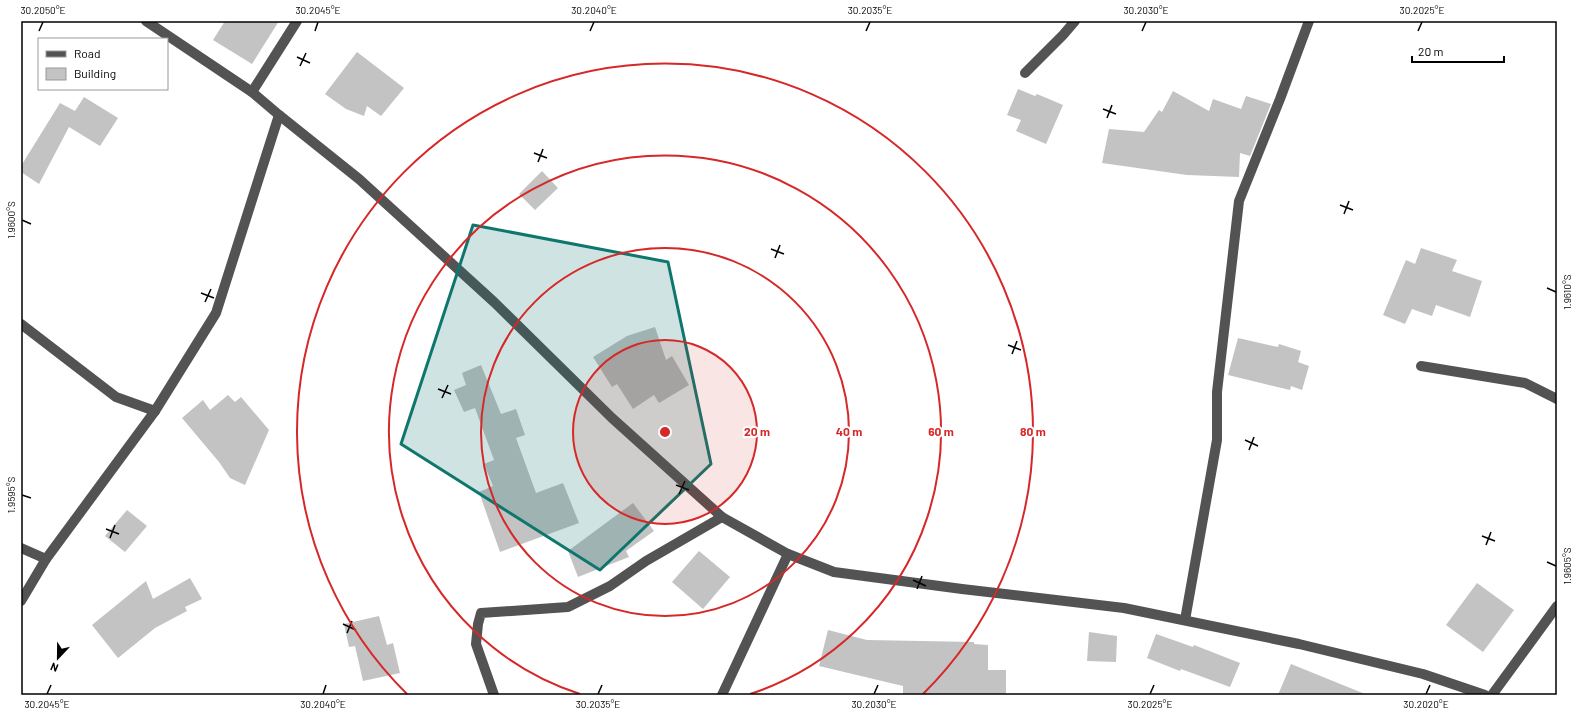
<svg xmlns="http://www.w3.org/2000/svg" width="1578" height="716" font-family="Barlow,sans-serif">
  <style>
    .building { fill: #c3c3c3 }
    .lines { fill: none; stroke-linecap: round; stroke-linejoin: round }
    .minor { stroke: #535353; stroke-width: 10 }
    .marked { fill: #0f766e; fill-opacity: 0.2; stroke: #0f766e; stroke-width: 3; stroke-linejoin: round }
    .ticks { fill: none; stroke: #000; stroke-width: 1.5 }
    .ring { fill: none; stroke: #d62828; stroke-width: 2 }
    .centre { fill: #d62828; stroke: #fff; stroke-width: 2 }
    .ring-label { font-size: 12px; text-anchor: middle; font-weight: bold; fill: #d62828; stroke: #fff; stroke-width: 4; stroke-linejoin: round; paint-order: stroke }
    .neatline { fill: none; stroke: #000; stroke-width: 1.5 }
    .ticks-label { font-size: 10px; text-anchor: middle; fill: #000 }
  </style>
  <rect width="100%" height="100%" fill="#fff"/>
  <!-- building -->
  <g class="building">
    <polygon points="225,21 279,21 252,64 213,40"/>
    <polygon points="357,52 404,88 381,116 367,106 364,116 346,109 325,94"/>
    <polygon points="1018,89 1035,96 1037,94 1063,105 1046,144 1016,131 1021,120 1007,115"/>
    <polygon points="1173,91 1209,111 1213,99 1241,109 1246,96 1271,104 1250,156 1240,153 1239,177 1187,175 1102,163 1109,129 1144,132 1159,110 1162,112"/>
    <polygon points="84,97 118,118 100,146 69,127 39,184 21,172 21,166 60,103 75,111"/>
    <polygon points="542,171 558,188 535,210 519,194"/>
    <polygon points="1421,248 1457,260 1452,271 1482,281 1470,317 1436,305 1432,316 1412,309 1405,324 1383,315 1406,260 1415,264"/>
    <polygon points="655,327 666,360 672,356 689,385 659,403 654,395 633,409 617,384 612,387 593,357 627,336"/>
    <polygon points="1238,338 1278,347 1279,344 1301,351 1298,362 1309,366 1302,390 1291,386 1290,390 1228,375"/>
    <polygon points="481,365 501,414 516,409 525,435 516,438 536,493 563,483 579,523 500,552 479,492 493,486 484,464 494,460 475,408 464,412 454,390 466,385 462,373"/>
    <polygon points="228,395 235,402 241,397 269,430 245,485 230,478 219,462 182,418 203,400 210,410"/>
    <polygon points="633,503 654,531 626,551 629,557 578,577 568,551"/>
    <polygon points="127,510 147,526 125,552 105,536"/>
    <polygon points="699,551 730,577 703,609 672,582"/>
    <polygon points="190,578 202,599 185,607 187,611 155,628 118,658 92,625 146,581 153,599"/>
    <polygon points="1477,583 1514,610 1483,652 1446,625"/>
    <polygon points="379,616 387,645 393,643 400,673 363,681 355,646 349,647 344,624"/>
    <polygon points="828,630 867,640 974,642 974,644 988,645 988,670 1006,670 1006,695 903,695 903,686 819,666"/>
    <polygon points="1089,632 1117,636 1116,662 1087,661"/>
    <polygon points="1156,634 1193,647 1194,645 1240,663 1230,687 1181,669 1180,671 1147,658"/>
    <polygon points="1291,664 1365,694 1365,695 1278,695"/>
  </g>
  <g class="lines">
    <!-- minor -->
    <g class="minor">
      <polyline points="146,21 252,92 279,115 359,179 494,302 612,418 722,517 788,554 834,572 962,589 1124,608 1299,644 1423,674 1485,695"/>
      <polyline points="1025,73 1063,35 1075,21"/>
      <polyline points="252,92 297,21"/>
      <polyline points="21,324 116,397 155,411"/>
      <polyline points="1421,366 1525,383 1557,399"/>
      <polyline points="21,548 46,559"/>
      <polyline points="21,601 46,559 155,411 216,313 279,115"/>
      <polyline points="1185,620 1217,440 1217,392 1239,201 1280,99 1309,21"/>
      <polyline points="494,695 476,644 478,624 481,613 568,607 610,586 646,561 722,517"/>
      <polyline points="722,695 788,554"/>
      <polyline points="1492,695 1557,606"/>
    </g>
  </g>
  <!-- marked area -->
  <path class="marked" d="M473,225L668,262L711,464L600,570L401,444Z"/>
  <!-- ticks -->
  <path class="ticks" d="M39,31L43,22M315,31L318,22M590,31L594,22M866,31L870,22M1142,31L1146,22M1418,31L1422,22M297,57L310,63M300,66L306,53M1103,109L1116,114M1107,118L1112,105M534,153L547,158M538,162L543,149M1340,205L1353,210M1344,214L1349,201M22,220L31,224M771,249L784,254M775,258L780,245M1547,288L1556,292M201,293L214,298M205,302L211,289M1008,345L1021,350M1012,354L1017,341M438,389L451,394M442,398L448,385M1245,440L1258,446M1249,450L1254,437M676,485L689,490M679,494L685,481M22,495L31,498M106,529L119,534M1482,536L1495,541M110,538L115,525M1486,545L1491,532M1547,562L1556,566M913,580L926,586M917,589L922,576M343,624L356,630M347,633L352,621M47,694L51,685M323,694L326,685M598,694L602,685M874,694L878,685M1150,694L1154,685M1426,694L1430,685"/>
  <!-- distance rings -->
  <circle cx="665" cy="432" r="92" fill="#d62828" fill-opacity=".12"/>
  <g class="ring">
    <circle cx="665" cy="432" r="92"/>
    <circle cx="665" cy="432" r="184"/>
    <path d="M580 694A276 276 0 1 1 750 694"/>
    <path d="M407 694A368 368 0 1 1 923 694"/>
  </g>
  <circle cx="665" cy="432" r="6" class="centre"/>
  <g class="ring-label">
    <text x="757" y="436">20 m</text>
    <text x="849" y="436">40 m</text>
    <text x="941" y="436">60 m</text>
    <text x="1033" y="436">80 m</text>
  </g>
  <!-- border -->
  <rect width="1578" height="716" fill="none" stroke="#ffffff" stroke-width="44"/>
  <!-- legend -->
  <rect x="38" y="38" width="130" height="52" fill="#ffffff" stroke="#999999"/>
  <rect x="46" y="51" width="20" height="6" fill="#535353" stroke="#999999"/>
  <text x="74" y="58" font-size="12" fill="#000000">Road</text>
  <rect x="46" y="68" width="20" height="12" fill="#c3c3c3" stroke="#999999"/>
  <text x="74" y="78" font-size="12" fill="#000000">Building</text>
  <!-- north arrow -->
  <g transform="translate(58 658) rotate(202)" stroke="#ffffff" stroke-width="3" paint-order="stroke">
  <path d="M0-3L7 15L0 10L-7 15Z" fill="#000000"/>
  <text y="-6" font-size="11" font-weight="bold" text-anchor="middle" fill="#000000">N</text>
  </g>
  <!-- scale -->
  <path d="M1412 56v6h92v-6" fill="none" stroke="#000000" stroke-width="2"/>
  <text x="1418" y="56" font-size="12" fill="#000000" stroke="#ffffff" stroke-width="3" paint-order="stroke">20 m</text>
  <rect x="22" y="22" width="1534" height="672" class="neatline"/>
  <g class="ticks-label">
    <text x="43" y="14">30.2050°E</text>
    <text x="318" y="14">30.2045°E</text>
    <text x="594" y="14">30.2040°E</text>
    <text x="870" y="14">30.2035°E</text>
    <text x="1146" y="14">30.2030°E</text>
    <text x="1422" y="14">30.2025°E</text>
    <text transform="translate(11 220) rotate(-90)" y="4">1.9600°S</text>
    <text transform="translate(1567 292) rotate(-90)" y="4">1.9610°S</text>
    <text transform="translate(11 495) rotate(-90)" y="4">1.9595°S</text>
    <text transform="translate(1567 566) rotate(-90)" y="4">1.9605°S</text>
    <text x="47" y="708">30.2045°E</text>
    <text x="323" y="708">30.2040°E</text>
    <text x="598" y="708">30.2035°E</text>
    <text x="874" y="708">30.2030°E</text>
    <text x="1150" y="708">30.2025°E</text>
    <text x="1426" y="708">30.2020°E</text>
  </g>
</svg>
